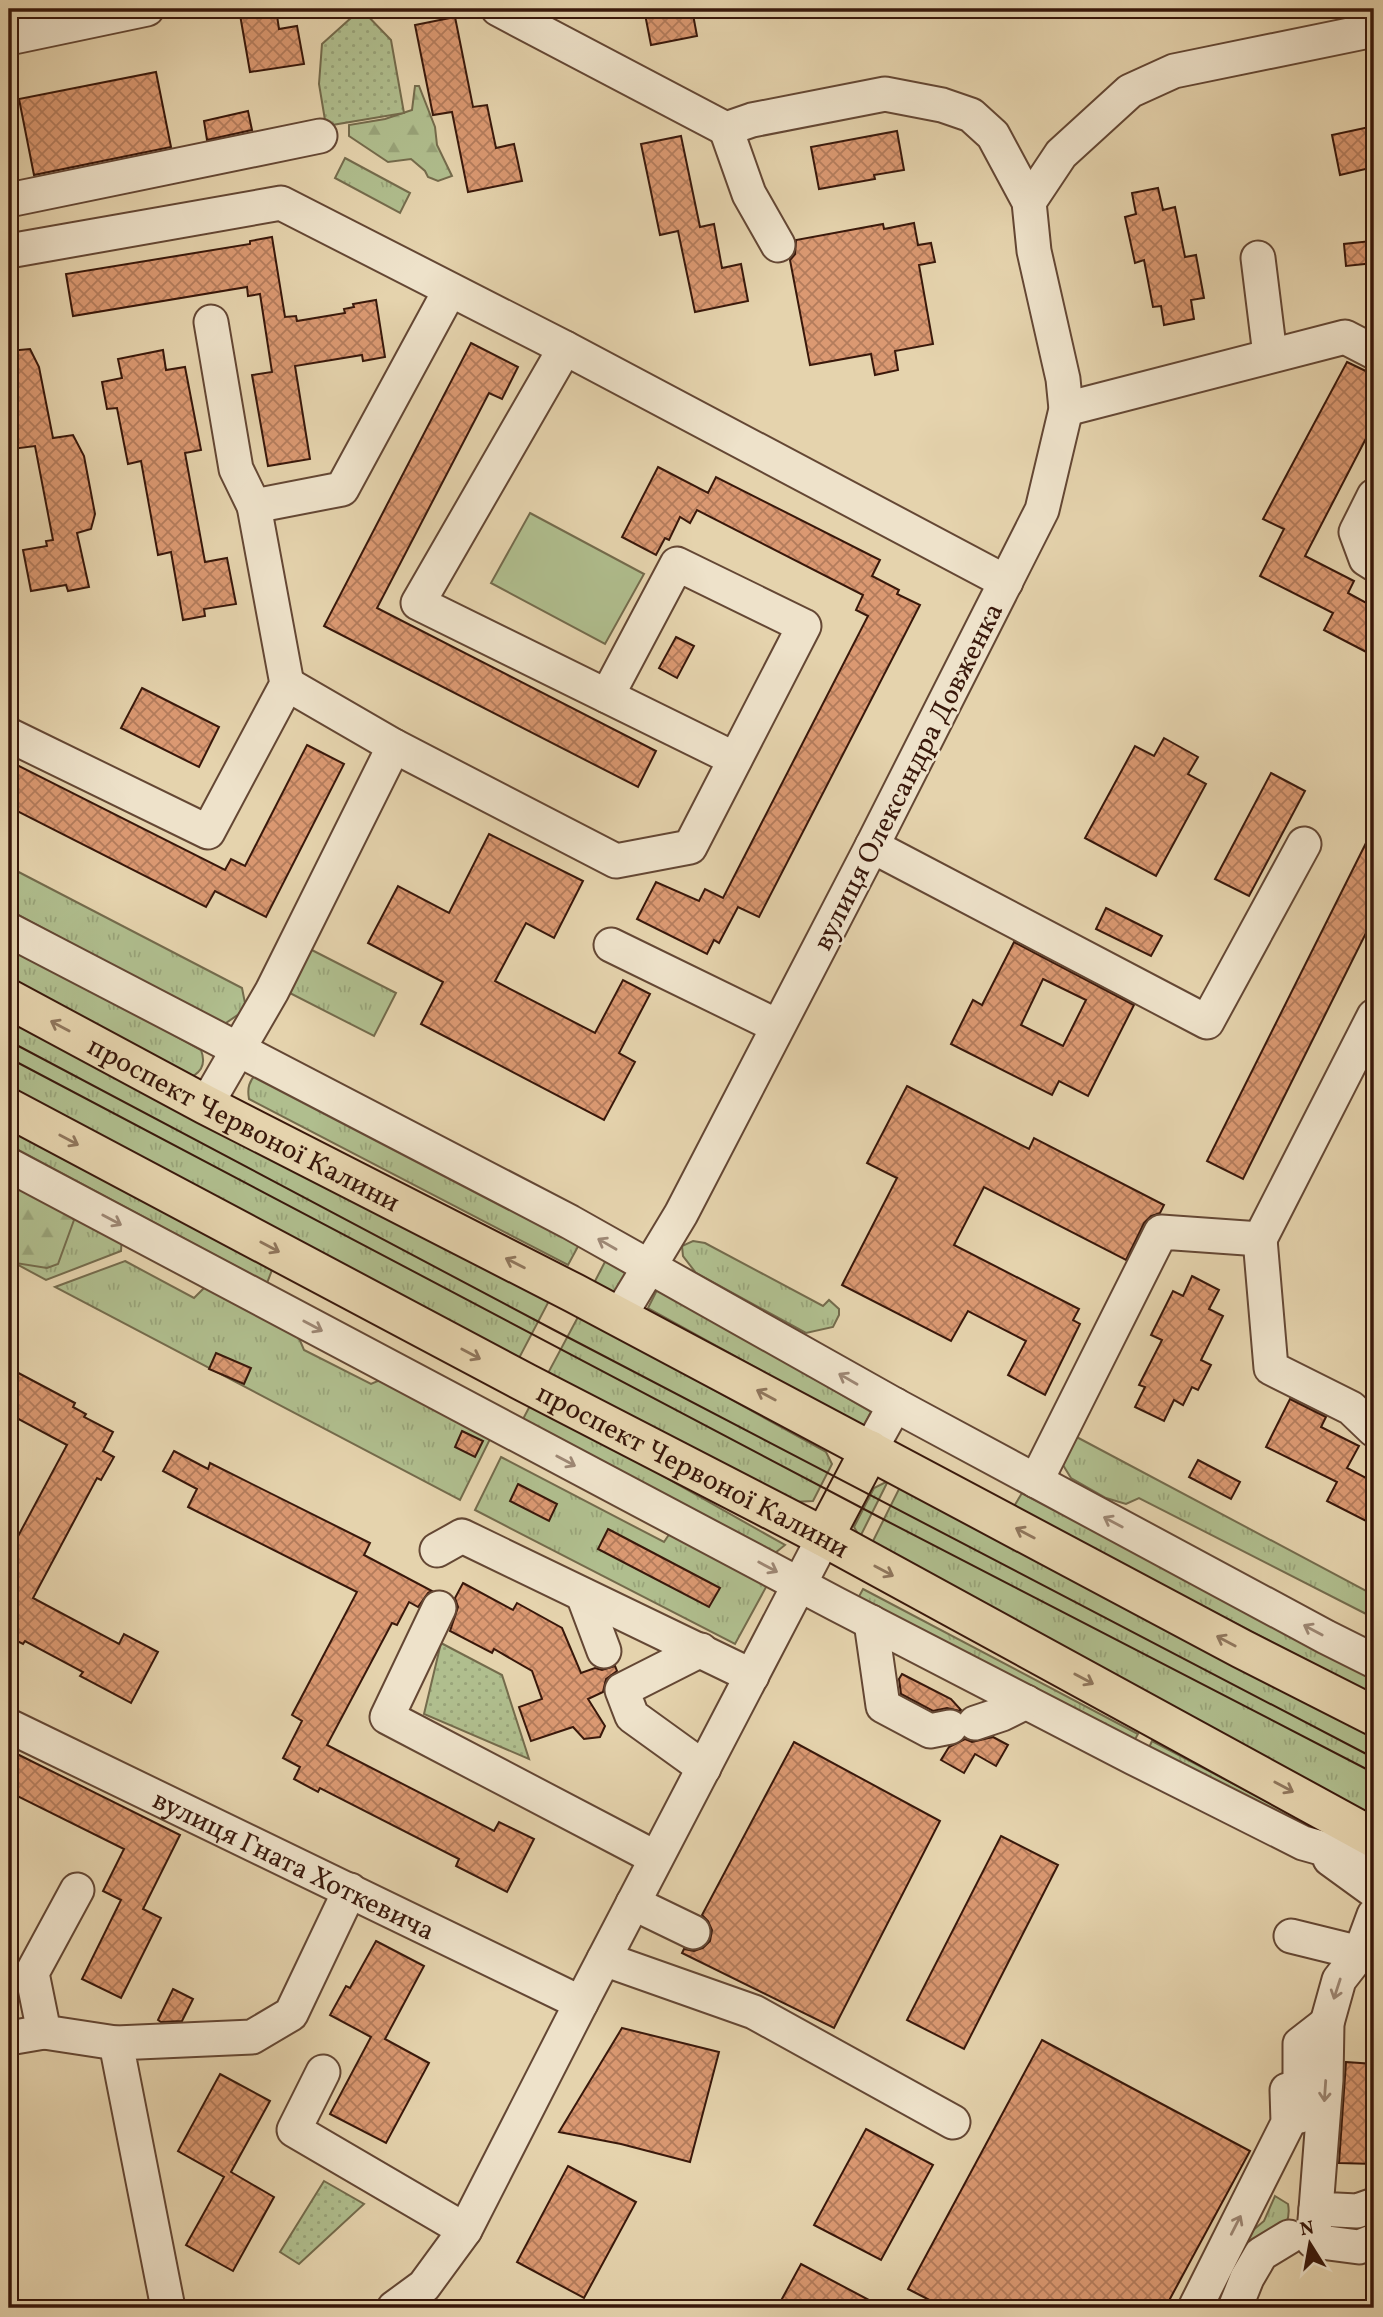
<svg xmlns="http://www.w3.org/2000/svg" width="1383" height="2317" font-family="Vollkorn,serif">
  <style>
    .grass { fill: url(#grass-tufts); stroke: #746b4c; stroke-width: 2 }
    .forest { fill: url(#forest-firs); stroke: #746b4c; stroke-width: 2 }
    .park { fill: url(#park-dots); stroke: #746b4c; stroke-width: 2 }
    .garden { fill: #b0be8e; stroke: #746b4c; stroke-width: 2 }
    .building { fill: url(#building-cross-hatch); stroke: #39180b; stroke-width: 2; fill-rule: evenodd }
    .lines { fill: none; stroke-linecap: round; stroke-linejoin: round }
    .minor-casing { stroke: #644734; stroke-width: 37 }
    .major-casing { stroke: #39180b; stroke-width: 42 }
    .minor { stroke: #eee2ca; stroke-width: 33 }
    .major { stroke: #e5d3ad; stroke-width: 38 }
    .tram { stroke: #39180b; stroke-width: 2 }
    .oneway { stroke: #8f765c }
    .oneway2 { stroke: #9d8774 }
    .labels { text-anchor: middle; stroke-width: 5; stroke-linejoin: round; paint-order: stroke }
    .street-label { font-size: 28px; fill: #39180b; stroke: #eee2ca }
  </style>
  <defs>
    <pattern id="grass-tufts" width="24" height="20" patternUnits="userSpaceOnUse" patternTransform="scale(1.75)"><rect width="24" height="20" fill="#b0be8e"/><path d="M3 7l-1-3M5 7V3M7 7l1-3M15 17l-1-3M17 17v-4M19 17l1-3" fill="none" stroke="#98a379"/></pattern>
    <pattern id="forest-firs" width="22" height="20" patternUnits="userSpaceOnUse" patternTransform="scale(1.75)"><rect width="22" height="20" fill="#b0be8e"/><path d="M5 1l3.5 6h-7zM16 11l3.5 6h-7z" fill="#98a379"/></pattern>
    <pattern id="park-dots" width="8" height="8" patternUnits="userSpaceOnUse" patternTransform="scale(1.75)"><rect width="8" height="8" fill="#b0be8e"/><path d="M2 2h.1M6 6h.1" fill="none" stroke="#98a379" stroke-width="1.8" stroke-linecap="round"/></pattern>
    <pattern id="building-cross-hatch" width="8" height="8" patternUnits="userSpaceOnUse" patternTransform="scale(1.75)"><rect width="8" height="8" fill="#db9972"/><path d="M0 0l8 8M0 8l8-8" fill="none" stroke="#b37c5c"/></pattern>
  </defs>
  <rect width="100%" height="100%" fill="#e5d3ad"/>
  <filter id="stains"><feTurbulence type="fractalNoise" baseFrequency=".00286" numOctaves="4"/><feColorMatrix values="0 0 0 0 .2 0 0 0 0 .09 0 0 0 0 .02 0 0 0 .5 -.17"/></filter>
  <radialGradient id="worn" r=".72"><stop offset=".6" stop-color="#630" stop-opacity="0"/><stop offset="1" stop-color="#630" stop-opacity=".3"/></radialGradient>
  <!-- grass -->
  <g class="grass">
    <polygon points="345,158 410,193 400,213 335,178"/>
    <polygon points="9,867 242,988 245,1003 239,1014 223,1025 9,910"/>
    <path d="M9,944L201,1050C207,1066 200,1074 185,1080L9,984Z"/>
    <polygon points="304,946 396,993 374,1036 282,989"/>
    <polygon points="9,1016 550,1299 517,1362 9,1091"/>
    <path d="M257,1073L581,1241L568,1265L249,1099C247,1088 249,1081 257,1073Z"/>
    <polygon points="9,1130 272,1270 267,1283 9,1145"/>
    <polygon points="9,1179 122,1235 121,1251 46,1280 9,1260"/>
    <polygon points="693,1241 705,1243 823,1306 829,1300 839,1309 839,1315 833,1327 806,1333 696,1273 683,1256 682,1246"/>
    <polygon points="607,1258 628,1270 615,1293 594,1283"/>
    <polygon points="125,1261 194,1298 207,1285 296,1331 304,1350 371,1384 387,1377 494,1431 460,1500 55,1287"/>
    <polygon points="658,1288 871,1412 863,1427 648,1308"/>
    <polygon points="579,1315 826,1452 832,1464 813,1501 793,1502 547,1375"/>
    <polygon points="532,1402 785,1545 775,1553 523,1419"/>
    <polygon points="1071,1434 1374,1595 1374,1618 1139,1498 1126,1504 1106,1498 1071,1478 1058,1457"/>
    <polygon points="501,1457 664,1542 674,1527 771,1578 735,1644 475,1510"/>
    <polygon points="888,1481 860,1537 854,1527 874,1488"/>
    <polygon points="900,1487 1374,1733 1374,1820 872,1543"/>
    <polygon points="1022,1493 1320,1649 1374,1676 1374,1695 1013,1508"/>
    <polygon points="863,1589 1138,1734 1133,1743 856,1602"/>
    <polygon points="1152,1741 1304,1821 1306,1828 1147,1752"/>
    <path d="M1275,2196L1288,2204C1294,2234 1261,2251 1241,2269L1229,2264L1239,2242L1264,2221Z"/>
  </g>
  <!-- forest -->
  <g class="forest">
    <polygon points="415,86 419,86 435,127 437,145 452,176 438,181 428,177 425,171 411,159 388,162 349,136 349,125 385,119 412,110"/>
    <polygon points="9,1186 58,1201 74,1220 58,1264 47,1268 9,1262"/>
  </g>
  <!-- park -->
  <g class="park">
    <polygon points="361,9 391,40 404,113 326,126 319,84 322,44"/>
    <polygon points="441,1643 502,1675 529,1759 424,1714"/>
    <polygon points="324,2181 364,2204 299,2264 280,2252"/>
  </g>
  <!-- garden -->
  <polygon class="garden" points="530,513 644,574 605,644 491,583"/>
  <!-- building -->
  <g class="building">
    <polygon points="239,9 276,9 279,29 297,26 304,64 250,72"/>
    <polygon points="644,9 692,9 697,36 651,45"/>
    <polygon points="455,17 473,107 487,105 496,148 514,144 522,181 468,192 452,112 433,115 415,25"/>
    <polygon points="156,72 171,147 34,175 19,99"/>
    <polygon points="248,111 252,130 207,140 204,121"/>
    <polygon points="1374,126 1374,167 1340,175 1332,135"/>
    <polygon points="897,131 904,170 874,175 875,179 819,189 811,147"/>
    <polygon points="681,136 700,227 714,224 722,268 741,264 748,301 695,312 678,231 660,235 641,144"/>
    <polygon points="1158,188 1163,210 1175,207 1185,257 1196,255 1204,298 1191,300 1194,319 1164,325 1161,306 1153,307 1144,260 1135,263 1125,217 1136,214 1132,193"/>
    <polygon points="914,223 918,245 931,243 935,262 919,265 933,344 895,351 898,370 875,375 871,354 810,365 790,260 795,254 796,240 883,224 884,229"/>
    <polygon points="272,237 285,317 296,316 297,321 345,313 344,309 354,307 353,304 376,300 385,357 363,361 362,355 295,366 310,459 268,466 252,375 272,372 260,294 248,296 247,287 73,316 66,274 250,244 250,241"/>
    <polygon points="1371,241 1374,263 1346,266 1344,244"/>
    <polygon points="471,343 518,367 502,399 489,393 377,608 656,751 638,787 324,626"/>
    <polygon points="30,349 39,367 53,438 73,435 84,456 95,514 91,529 77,533 89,587 68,591 66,585 31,591 23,550 47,546 46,541 53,540 35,446 12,449 9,433 9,351"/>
    <polygon points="163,350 166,370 185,367 201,450 185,453 205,562 227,558 236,604 204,609 205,616 183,620 171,552 158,555 141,461 128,464 117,408 107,409 102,382 122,378 118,359"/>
    <polygon points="1347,362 1374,375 1374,423 1305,556 1354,581 1348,593 1374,607 1374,656 1324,630 1333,613 1260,576 1284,529 1263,519"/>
    <polygon points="658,467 708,493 716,477 880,560 872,576 899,590 897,594 920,605 759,917 738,907 719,943 714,940 707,954 637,919 656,882 699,901 705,889 723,898 868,616 856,610 863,595 697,510 690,523 680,517 669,540 665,538 656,555 622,537"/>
    <polygon points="676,637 694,646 677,678 659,668"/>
    <polygon points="142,688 219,727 199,767 121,728"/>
    <polygon points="1164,738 1198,757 1188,774 1206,784 1156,876 1085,838 1135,746 1154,756"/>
    <polygon points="307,745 344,764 266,917 215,891 206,907 9,807 9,761 225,870 231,859 245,866"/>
    <polygon points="1271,773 1305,791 1249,896 1215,879"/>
    <polygon points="1374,827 1374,917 1243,1179 1207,1161"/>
    <polygon points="489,834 583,881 554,938 526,923 495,981 595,1033 623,980 650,994 619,1053 635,1062 604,1120 421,1024 443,982 368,943 398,886 449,913"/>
    <polygon points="1106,908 1162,936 1151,956 1096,929"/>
    <path d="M1014,942L1134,1005L1088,1096L1059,1081L1052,1095L951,1044L973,1000L982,1005ZM1043,979L1086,1000L1063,1046L1021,1025Z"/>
    <polygon points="907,1086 1029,1149 1034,1138 1164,1205 1160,1213 1151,1216 1144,1223 1126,1260 984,1187 954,1245 1079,1309 1073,1320 1080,1324 1045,1395 1008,1375 1026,1341 968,1311 951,1341 842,1285 897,1178 867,1163"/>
    <polygon points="1192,1276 1219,1290 1209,1309 1223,1316 1201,1360 1211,1365 1198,1390 1192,1387 1183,1405 1174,1400 1164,1421 1135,1407 1145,1387 1139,1385 1162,1340 1151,1335 1173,1291 1183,1296"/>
    <polygon points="216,1353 251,1368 244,1384 209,1369"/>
    <polygon points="9,1368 75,1403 73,1407 86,1414 84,1417 113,1432 103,1451 114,1457 101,1480 97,1478 33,1598 119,1644 124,1634 158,1652 131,1703 80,1676 83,1672 25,1641 23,1644 9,1637 9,1553 67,1445 9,1414"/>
    <polygon points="1290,1399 1326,1417 1321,1427 1359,1446 1347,1468 1374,1482 1374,1525 1327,1501 1337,1482 1266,1447"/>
    <polygon points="462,1431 483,1441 475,1457 455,1447"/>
    <polygon points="174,1451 208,1469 210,1463 370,1543 364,1555 432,1591 428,1593 418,1607 409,1602 397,1625 392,1623 327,1745 494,1831 499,1822 534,1839 507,1892 456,1866 459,1859 320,1788 318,1792 294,1779 300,1767 283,1758 302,1721 292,1715 357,1592 188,1507 197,1489 163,1471"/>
    <polygon points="1198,1460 1240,1482 1231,1499 1189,1477"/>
    <polygon points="518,1484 557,1504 549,1521 510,1501"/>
    <polygon points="608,1529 720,1588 709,1607 598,1549"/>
    <polygon points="463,1583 513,1610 517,1603 562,1628 581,1673 595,1668 602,1670 615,1666 617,1671 606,1679 603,1692 588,1699 605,1726 600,1737 584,1739 573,1727 531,1741 519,1707 542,1699 532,1671 494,1649 492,1653 450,1631 458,1607 455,1598"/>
    <polygon points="902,1674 951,1699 961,1710 960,1711 947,1708 933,1711 901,1694 899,1679"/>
    <polygon points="993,1737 1008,1745 996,1766 975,1754 964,1773 941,1760 949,1747 965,1739 972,1742"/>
    <polygon points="794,1742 940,1821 834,2028 682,1953 684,1949 694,1951 703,1948 710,1941 712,1930 708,1921 702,1915"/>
    <polygon points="9,1750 180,1835 143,1909 161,1918 121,1998 82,1979 121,1900 103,1891 124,1849 9,1792"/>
    <polygon points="1001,1836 1058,1865 964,2049 907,2020"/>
    <polygon points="376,1941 424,1966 385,2039 429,2063 386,2143 330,2114 371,2037 330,2015 346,1986 350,1988"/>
    <polygon points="173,1989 193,1999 182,2021 161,2022 158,2020"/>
    <polygon points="622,2028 719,2052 690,2162 621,2144 559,2132"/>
    <polygon points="1042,2040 1250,2151 1165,2308 945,2308 908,2289"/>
    <polygon points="1346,2062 1374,2064 1374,2164 1339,2163"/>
    <polygon points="220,2074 270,2101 231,2172 274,2197 233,2271 186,2245 224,2177 178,2151"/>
    <polygon points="866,2129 933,2165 881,2260 814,2225"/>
    <polygon points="568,2166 636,2202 584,2298 517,2262"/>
    <polygon points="801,2264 884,2308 777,2308"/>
  </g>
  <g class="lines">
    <!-- minor casing -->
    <g class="minor-casing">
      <g id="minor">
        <polyline points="498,9 726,129 752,120 885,94 942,105 971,115 993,135 1029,202 1034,251 1063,379 1066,409 1042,510 872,846 681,1214 619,1317"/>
        <polyline points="9,38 147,9"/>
        <polyline points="726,129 749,194 778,245"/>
        <polyline points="9,200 320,136"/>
        <polyline points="1029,202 1061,154 1130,91 1174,71 1374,30"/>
        <polyline points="9,251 281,203 565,348 1006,582"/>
        <polyline points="1258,258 1270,355"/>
        <polyline points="565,348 418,603 735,759"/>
        <polyline points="1066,409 1345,337 1374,352"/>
        <polyline points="1374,496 1356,532 1366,559 1374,564"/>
        <polyline points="254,506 342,489 450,290"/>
        <polyline points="287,684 394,746 616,861 690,847 804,626 677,564 607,696"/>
        <polyline points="9,735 208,832 287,684 254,506 236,469 211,322"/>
        <polyline points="872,846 1207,1022 1304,844"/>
        <polyline points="9,930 570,1222 895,1405 1326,1637 1374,1661"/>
        <polyline points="611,945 777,1026"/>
        <polyline points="206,1105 272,991 394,746"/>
        <polyline points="9,1165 836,1604 1134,1758 1303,1843 1374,1863"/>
        <polyline points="1260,1239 1271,1368 1351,1408 1374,1430"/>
        <polyline points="870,1450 895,1405"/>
        <polyline points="1036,1481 1161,1232 1260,1239 1374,1016"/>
        <polyline points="437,1550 462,1536 752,1676"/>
        <polyline points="583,1595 604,1651"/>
        <polyline points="439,1608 387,1717 656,1858"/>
        <polyline points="871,1622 883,1706 930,1731 950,1727"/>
        <polyline points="701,1650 622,1690 632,1716 704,1768"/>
        <polyline points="975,1723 1002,1714 1026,1702"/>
        <path id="s1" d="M9,1726L581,2003"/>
        <polyline points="1330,1859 1374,1891"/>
        <polyline points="77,1890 32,1973 44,2032 116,2043"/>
        <polyline points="633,1903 693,1932"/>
        <polyline points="1374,1915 1360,1953 1339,1980 1327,2023 1326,2080 1316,2209 1357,2211 1374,2205"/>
        <polyline points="1291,1936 1360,1953 1374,1959"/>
        <polyline points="604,1959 754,2012 953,2122"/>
        <polyline points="9,2038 44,2032"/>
        <polyline points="323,2072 294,2130 465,2230"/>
        <polyline points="1300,2116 1300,2044 1327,2023"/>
        <polyline points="1316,2209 1313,2241 1359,2247 1374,2241"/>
        <polyline points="168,2308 116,2043 252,2037 291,2014 350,1890"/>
        <polyline points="394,2308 424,2286 465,2230 581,2003 824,1537"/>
        <polyline points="1195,2308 1288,2123 1287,2090"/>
        <polyline points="1235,2308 1247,2278 1261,2254 1289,2237"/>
      </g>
    </g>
    <!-- major casing -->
    <g class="major-casing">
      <g id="major">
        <path id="s2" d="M9,999L206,1105L574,1293L1242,1649L1374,1716"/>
        <path id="s3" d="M9,1108L526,1383L824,1537L1374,1838"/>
        <polyline points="824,1537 870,1450"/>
      </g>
    </g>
    <!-- minor -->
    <use href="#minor" class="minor"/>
    <!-- major -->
    <use href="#major" class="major"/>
    <!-- tram -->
    <g class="tram">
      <polyline points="9,1041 554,1330 1374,1758"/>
      <polyline points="9,1058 879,1517 1374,1773"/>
    </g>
  </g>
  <!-- one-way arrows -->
  <defs><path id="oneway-shaft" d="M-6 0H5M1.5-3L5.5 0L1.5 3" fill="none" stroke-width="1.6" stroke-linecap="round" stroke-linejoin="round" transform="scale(1.75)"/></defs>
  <g class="oneway">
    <use href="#oneway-shaft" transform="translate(60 1026) rotate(-152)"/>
    <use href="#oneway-shaft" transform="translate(69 1140) rotate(28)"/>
    <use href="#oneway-shaft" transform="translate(270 1247) rotate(28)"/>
    <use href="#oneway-shaft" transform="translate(515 1263) rotate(-153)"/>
    <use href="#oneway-shaft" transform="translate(471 1354) rotate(28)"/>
    <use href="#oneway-shaft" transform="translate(766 1395) rotate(-152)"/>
    <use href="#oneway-shaft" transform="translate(1025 1533) rotate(-152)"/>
    <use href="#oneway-shaft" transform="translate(884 1571) rotate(28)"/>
    <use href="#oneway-shaft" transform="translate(1226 1641) rotate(-152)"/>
    <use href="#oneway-shaft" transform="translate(1084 1679) rotate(28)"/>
    <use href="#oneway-shaft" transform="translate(1284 1787) rotate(28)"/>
  </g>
  <g class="oneway2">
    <use href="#oneway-shaft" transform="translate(112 1220) rotate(28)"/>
    <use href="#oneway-shaft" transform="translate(607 1244) rotate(-150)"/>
    <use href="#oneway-shaft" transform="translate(313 1326) rotate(28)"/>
    <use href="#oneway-shaft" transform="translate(848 1379) rotate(-150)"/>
    <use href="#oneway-shaft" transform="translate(566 1461) rotate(28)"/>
    <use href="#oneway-shaft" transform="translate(1113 1522) rotate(-152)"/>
    <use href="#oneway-shaft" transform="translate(768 1567) rotate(28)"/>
    <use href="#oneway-shaft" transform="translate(1313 1630) rotate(-152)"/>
    <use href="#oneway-shaft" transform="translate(1337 1989) rotate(108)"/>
    <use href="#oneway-shaft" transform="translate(1325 2091) rotate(94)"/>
    <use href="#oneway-shaft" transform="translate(1236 2225) rotate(-63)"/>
  </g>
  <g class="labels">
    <!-- street labels -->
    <g class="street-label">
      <text transform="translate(907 776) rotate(-63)" y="10">вулиця Олександра Довженка</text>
      <text dy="10" stroke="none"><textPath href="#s2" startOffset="266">проспект Червоної Калини</textPath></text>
      <text dy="10" stroke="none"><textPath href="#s3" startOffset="774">проспект Червоної Калини</textPath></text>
      <text dy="10" stroke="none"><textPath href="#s1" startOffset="317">вулиця Гната Хоткевича</textPath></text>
    </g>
  </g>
  <!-- margin -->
  <rect width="1383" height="2317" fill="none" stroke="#e5d3ad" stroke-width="35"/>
  <rect x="10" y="10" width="1362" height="2296" fill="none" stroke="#39180b" stroke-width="3.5"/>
  <rect x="18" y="18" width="1348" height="2282" fill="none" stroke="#39180b" stroke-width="2"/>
  <!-- north arrow -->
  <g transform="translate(1310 2244) rotate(349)" stroke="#eee2ca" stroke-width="5" paint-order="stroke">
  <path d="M0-5L12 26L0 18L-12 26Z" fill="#39180b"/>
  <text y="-10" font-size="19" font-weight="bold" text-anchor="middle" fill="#39180b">N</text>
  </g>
  <rect width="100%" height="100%" filter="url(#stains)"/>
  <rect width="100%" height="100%" fill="url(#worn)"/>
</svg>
